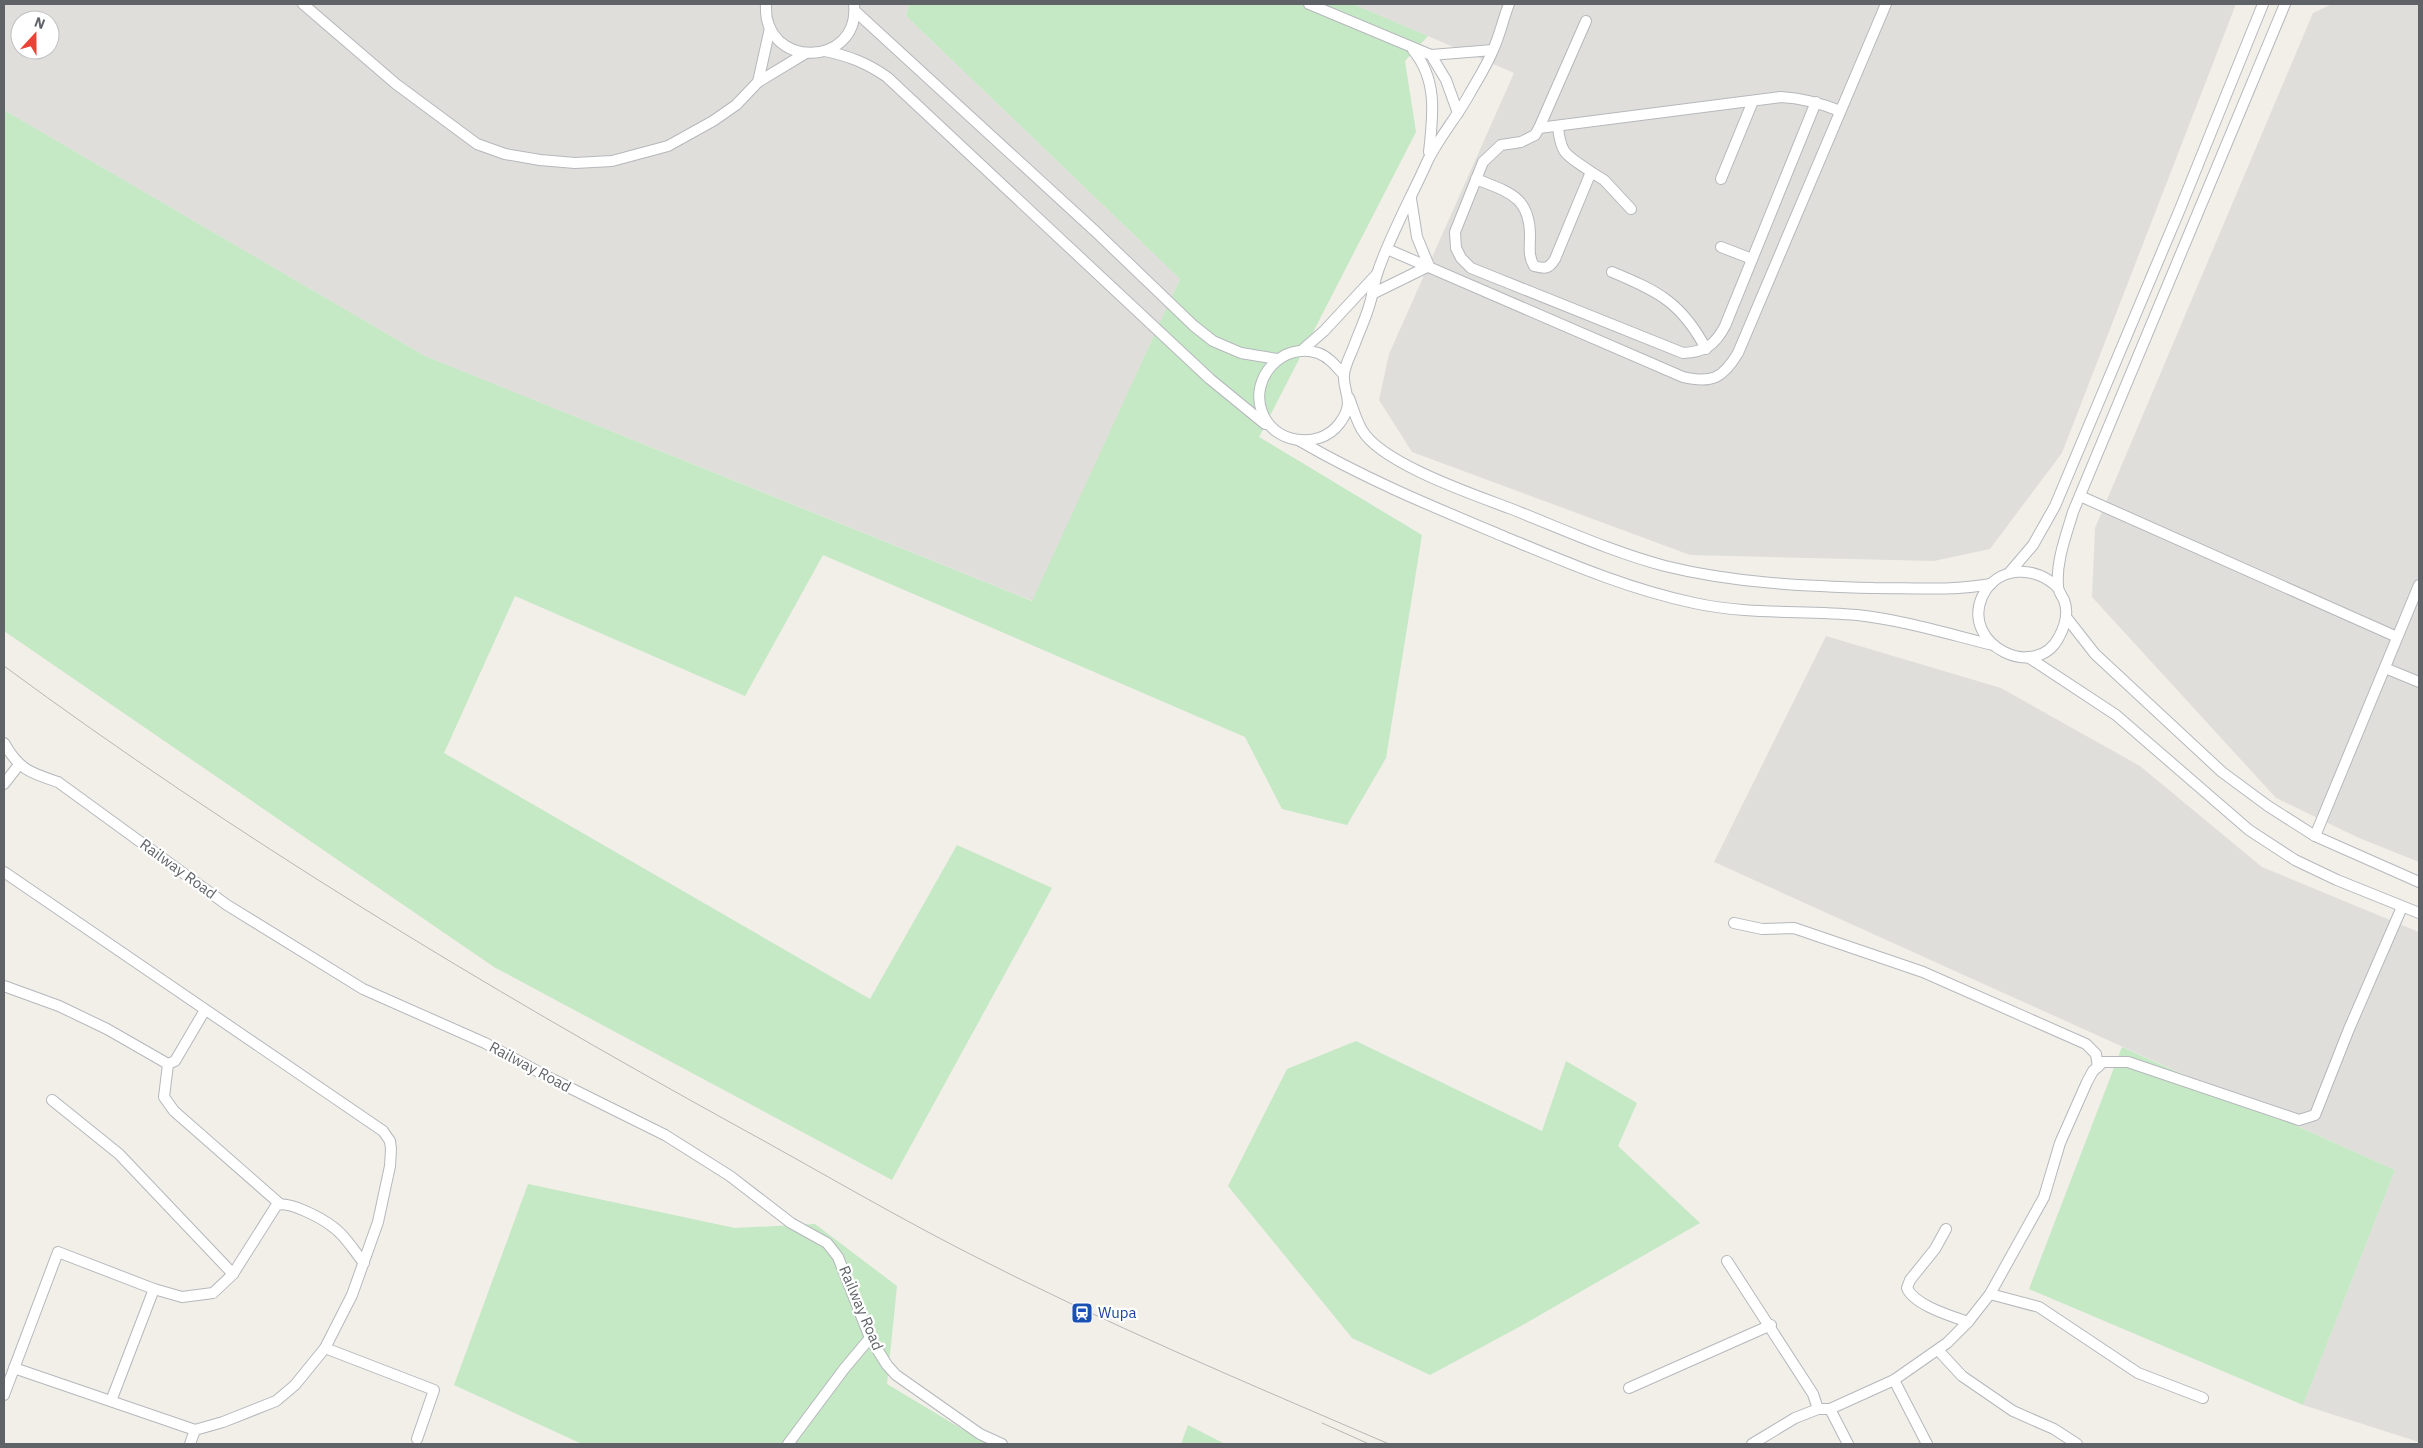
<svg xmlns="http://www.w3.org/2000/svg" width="2423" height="1448" font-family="'IBM Plex Sans',sans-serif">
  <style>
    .industrial { fill: #e0deda; fill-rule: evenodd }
    .green { fill: #c5e8c5 }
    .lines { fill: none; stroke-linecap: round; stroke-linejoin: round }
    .minor-casing { stroke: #b5b8bc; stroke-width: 12 }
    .minor { stroke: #fff; stroke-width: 10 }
    .tram { stroke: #b6b7b8; stroke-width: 1 }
    .labels { text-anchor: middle; stroke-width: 4.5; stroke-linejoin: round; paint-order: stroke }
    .street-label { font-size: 15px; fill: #5f6368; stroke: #fff }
    .transit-label { font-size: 15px; fill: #164399; stroke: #fff; text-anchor: start }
  </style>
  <rect width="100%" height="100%" fill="#f1efe8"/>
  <!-- industrial -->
  <g class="industrial">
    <path d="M4,4H909L906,16L1180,279L1033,601L425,356L4,110ZM20,20H50V50H20Z"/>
    <polygon points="1353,4 2236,4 2062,453 1990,549 1934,561 1690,555 1412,452 1379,400 1389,354 1514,73"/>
    <polygon points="2332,4 2419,4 2419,862 2359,838 2276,798 2092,597 2095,528 2313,13"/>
    <polygon points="1826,636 2001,688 2140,766 2262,867 2419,932 2419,1442 2303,1405 2395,1170 1714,862"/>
  </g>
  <!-- green -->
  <g class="green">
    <polygon points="909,4 1353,4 1428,36 1405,61 1416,132 1259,437 1422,535 1386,758 1347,825 1282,809 1245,737 823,555 745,696 515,596 444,753 870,999 957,845 1052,888 892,1180 494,967 4,631 4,110 425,356 1032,601 1180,279 906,16"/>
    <polygon points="1356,1041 1542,1131 1566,1061 1637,1103 1618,1146 1700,1223 1519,1327 1430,1375 1352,1338 1228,1186 1287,1069"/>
    <polygon points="2122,1047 2395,1170 2303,1405 2029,1289"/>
    <polygon points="528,1184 735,1228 815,1224 897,1286 887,1384 987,1444 582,1444 454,1385"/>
    <polygon points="1188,1425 1225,1444 1181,1444"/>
  </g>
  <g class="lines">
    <!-- minor casing -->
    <g class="minor-casing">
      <g id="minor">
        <polyline points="303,4 396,84 477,144 505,154 540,160 575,163 612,161 668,146 713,121 736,105 758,82 806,53"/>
        <path d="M766,4C762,70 861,68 854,4"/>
        <polyline points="1309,4 1431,55 1493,50"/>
        <polyline points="855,11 1095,231 1194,326 1213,341 1241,353 1277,359"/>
        <path d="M1413,50C1438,80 1433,116 1429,152"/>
        <path d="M825,51C849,56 867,63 887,77L1210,379L1265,424"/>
        <polyline points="1431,55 1446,80 1458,113"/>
        <polyline points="758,82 770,28"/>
        <path d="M1816,102L1725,326C1715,345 1705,352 1683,353L1496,278L1471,268L1461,258L1456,248L1455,232L1483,162L1501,145L1521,142L1535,135L1539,128L1781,97C1802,98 1820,103 1840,111"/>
        <path d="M1558,127C1561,157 1568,155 1591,172"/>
        <polyline points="1539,128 1586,21"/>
        <path d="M1476,179C1508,192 1530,196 1530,236C1530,247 1528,256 1534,266C1545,269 1549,269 1555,259L1591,172L1604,180L1631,209"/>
        <polyline points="1721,179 1753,101"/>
        <polyline points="1721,247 1752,259"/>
        <path d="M1387,249L1683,377C1712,384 1723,378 1738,353L1886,4"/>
        <path d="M1612,272C1658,291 1682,303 1706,349"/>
        <polyline points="1372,294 1429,266 1417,237 1411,199"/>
        <polyline points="1301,351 1324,331 1376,275"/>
        <path d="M1344,375C1336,366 1329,357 1318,353C1283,341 1249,378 1262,412C1273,444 1319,450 1339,424C1357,401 1342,393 1344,374C1345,365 1351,354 1354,346C1359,332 1366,318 1370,303C1373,294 1374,283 1377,274C1389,237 1412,196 1428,160C1440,136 1457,117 1470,93C1478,79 1487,65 1493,50C1500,35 1503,19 1509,4"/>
        <path d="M1349,398C1353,408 1356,420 1362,430C1381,463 1472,494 1509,508C1560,528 1612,552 1665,566C1733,583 1804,586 1874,588C1913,588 1952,591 1991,584"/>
        <path d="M1300,441C1365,479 1436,508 1505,537C1568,563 1628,589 1694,603C1748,615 1802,610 1857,615C1903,620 1948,634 1993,645"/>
        <polyline points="2080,496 2397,637"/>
        <polyline points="2010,572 2033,545 2055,506 2180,209 2263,4"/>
        <path d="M2058,588C2036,565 1997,565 1982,597C1961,645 2036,682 2059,637C2065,626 2069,613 2064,600C2062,596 2058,591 2058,586C2056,561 2066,536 2073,512L2285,4"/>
        <polyline points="2066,617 2095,654 2222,772 2268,806 2315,836 2419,882"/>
        <polyline points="2028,657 2116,715 2249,830 2295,860 2337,880 2419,913"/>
        <polyline points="2385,668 2419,682"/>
        <path d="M4,743C19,770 31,773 58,782L227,905L363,989L485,1043L550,1078L665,1135L730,1176L791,1223L827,1243L838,1257L870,1338L887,1365L896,1375L980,1434L1002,1444"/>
        <polyline points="4,784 18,766"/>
        <polyline points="2315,836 2419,585"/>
        <polyline points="4,872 383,1131 390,1141 391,1149 390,1166 378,1222 352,1295 325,1348 295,1385 276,1401 223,1422 195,1430 190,1444"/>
        <polyline points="1734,923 1762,929 1794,928 1879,957 1923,972 2086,1044 2096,1054 2098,1067"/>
        <polyline points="4,986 59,1006 107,1029 168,1064"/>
        <polyline points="168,1064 164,1097 174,1111 280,1204"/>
        <polyline points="168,1064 175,1061 205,1010"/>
        <polyline points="52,1100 119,1154 233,1274"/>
        <path d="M1946,1229L1935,1249L1910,1280L1907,1288C1914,1305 1951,1316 1968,1322"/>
        <polyline points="1727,1261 1813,1394 1818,1409"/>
        <polyline points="1990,1294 2039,1307 2138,1373 2203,1398"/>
        <polyline points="325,1348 434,1390 417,1439"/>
        <polyline points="1938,1350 1962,1376 2013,1411 2054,1429 2077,1444"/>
        <polyline points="14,1368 195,1430"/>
        <polyline points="1894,1380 1927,1444"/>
        <polyline points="1629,1388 1771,1325"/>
        <path d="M4,1395L58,1252L154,1289L182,1297L213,1293L233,1274L276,1206C287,1199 323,1219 333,1227C345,1235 354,1251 364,1263"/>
        <polyline points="111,1401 154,1289"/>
        <polyline points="1830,1409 1848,1444"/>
        <polyline points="788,1444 844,1369 870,1338"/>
        <polyline points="1752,1444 1795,1418 1818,1409 1830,1409 1894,1380 1947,1343 1968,1322 1990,1294 2044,1197 2060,1143 2087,1082 2093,1071 2103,1062 2128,1062 2299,1120 2315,1115 2349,1029 2402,907"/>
      </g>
    </g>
    <!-- minor -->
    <use href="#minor" class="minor"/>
    <!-- tram -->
    <g class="tram">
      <path d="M4,666C236,837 483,986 735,1125C812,1167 888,1212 966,1252C1104,1323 1247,1383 1389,1444"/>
      <polyline points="1322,1423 1369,1444"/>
    </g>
  </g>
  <!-- icons -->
  <defs>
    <g id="station-square" transform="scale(1.125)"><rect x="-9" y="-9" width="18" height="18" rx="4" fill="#1a4fb4" stroke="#fff"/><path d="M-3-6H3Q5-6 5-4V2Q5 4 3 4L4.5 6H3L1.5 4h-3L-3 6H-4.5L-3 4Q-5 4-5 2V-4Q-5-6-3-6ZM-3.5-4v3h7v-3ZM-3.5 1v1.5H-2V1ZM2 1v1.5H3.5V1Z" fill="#fff"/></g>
  </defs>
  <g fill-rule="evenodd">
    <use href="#station-square" x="1082" y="1313"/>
  </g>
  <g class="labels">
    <!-- street labels -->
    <g class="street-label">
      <text transform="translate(178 869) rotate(36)" y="5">Railway Road</text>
      <text transform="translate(530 1067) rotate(28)" y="5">Railway Road</text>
      <text transform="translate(861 1308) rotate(67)" y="5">Railway Road</text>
    </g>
    <!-- transit labels -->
    <g class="transit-label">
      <text x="1098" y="1318">Wupa</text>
    </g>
  </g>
  <!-- border -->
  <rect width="2423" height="1448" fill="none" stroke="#5f6368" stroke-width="10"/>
  <!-- north arrow -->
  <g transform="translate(35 35) rotate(21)"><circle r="24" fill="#ffffff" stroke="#bfc1c3"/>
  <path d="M0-4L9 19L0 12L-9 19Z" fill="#ea4335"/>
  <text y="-8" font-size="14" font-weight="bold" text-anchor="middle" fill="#5f6368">N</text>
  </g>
</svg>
